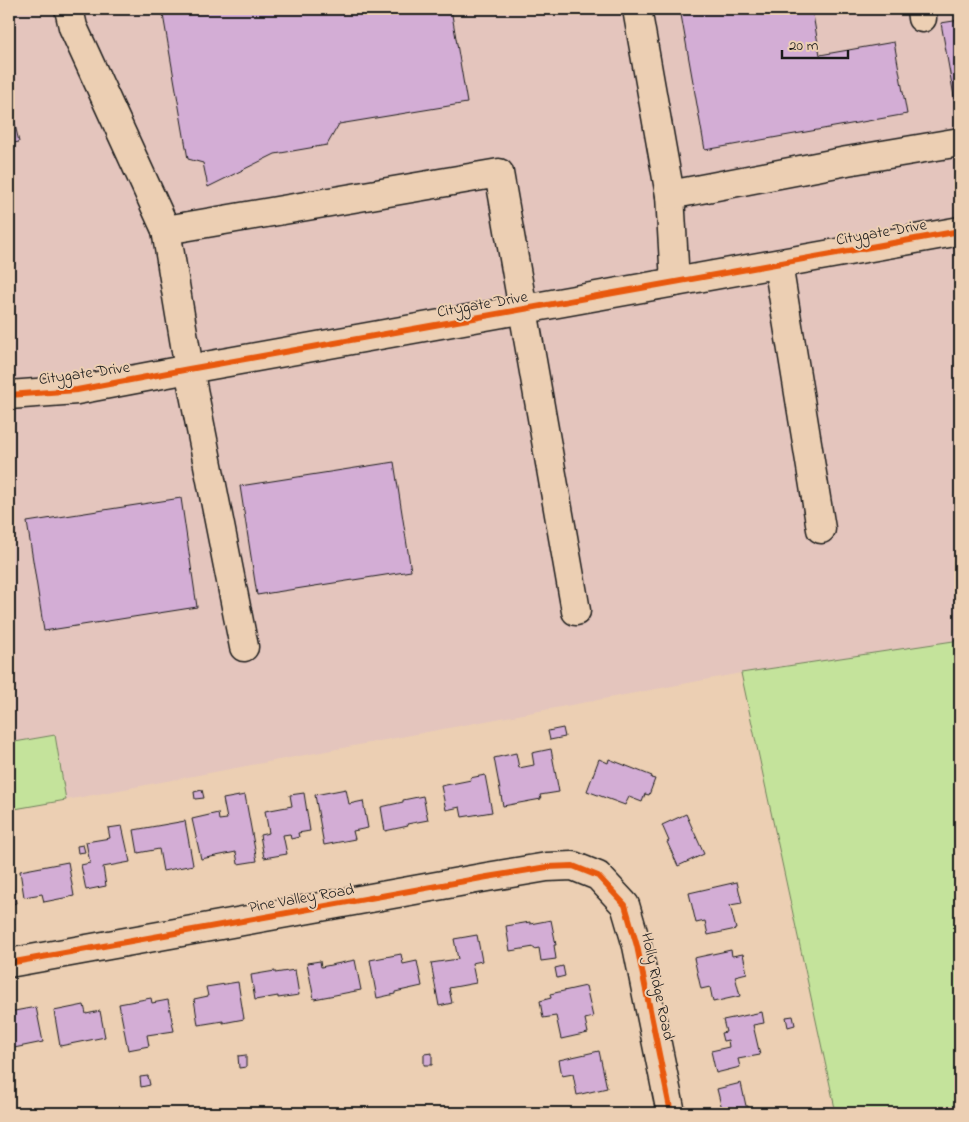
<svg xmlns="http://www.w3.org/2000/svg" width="969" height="1122" font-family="'Indie Flower',sans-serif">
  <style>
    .built { fill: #e4c5bd }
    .green { fill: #c4e39b; stroke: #70805c }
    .building { fill: #d3add5; stroke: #1c1c1c }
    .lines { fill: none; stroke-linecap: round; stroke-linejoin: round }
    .minor-casing { stroke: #1c1c1c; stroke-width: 31 }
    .minor { stroke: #eccfb3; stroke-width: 28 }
    .cycleway-casing { stroke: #eccfb3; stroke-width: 9 }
    .cycleway { stroke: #e8590c; stroke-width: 6 }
    .labels { text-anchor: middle; stroke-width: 4; stroke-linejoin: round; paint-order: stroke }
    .street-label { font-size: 16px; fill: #1c1c1c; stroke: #eccfb3 }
  </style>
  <rect width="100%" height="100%" fill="#eccfb3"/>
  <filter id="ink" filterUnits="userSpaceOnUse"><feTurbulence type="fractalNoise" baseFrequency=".02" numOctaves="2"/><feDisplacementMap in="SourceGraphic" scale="10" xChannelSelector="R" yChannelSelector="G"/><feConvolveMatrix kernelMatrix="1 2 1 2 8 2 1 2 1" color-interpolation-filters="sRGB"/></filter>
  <g filter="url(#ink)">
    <!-- built -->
    <polygon class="built" points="9,9 960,9 960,640 741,673 66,800 55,735 9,743"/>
    <!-- green -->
    <g class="green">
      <polygon points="960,640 960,1113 836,1113 741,673"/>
      <polygon points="55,735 66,800 9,810 9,743"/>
    </g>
    <!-- building -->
    <g class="building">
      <polygon points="162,9 451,9 467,103 339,124 327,145 275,154 208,187 203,163 188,159"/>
      <polygon points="680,9 812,9 820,55 894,42 907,114 705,150"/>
      <polygon points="960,20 960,101 955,102 941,23"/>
      <polygon points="9,99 19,142 9,144"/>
      <polygon points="394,462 411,571 257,595 240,486"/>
      <polygon points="181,498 197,607 44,631 27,522"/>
      <polygon points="563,728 565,737 550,740 548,731"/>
      <polygon points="551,749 559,792 540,795 541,799 503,806 494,758 516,753 519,768 534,765 532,753"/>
      <polygon points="599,759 608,763 609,759 652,776 651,778 655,779 649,795 645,794 642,802 629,797 625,805 587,791"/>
      <polygon points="485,775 492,812 462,817 460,807 446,810 441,786 471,780 470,778"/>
      <polygon points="346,789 349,804 363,801 368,828 353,831 355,839 324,845 315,795"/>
      <polygon points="202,790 204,798 195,799 194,792"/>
      <polygon points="304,793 310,831 298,833 299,837 291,839 290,834 283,835 287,854 264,858 260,835 269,833 265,811 292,806 290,795"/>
      <polygon points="245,795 257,861 238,864 236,852 201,859 192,819 218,813 219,820 227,819 223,799"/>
      <polygon points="423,796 428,820 407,824 408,826 385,831 381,807 403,802 403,800"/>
      <polygon points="686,814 704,854 678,866 667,842 669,841 662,825"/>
      <polygon points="185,821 193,865 163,871 159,849 138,853 134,830"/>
      <polygon points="122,826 130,862 103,867 106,886 86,890 81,865 90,863 86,842 110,838 108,828"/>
      <polygon points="83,845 85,852 78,853 77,846"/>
      <polygon points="68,862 74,896 44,902 42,894 24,897 20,871"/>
      <polygon points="9,871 10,871 16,903 9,905"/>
      <polygon points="737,882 742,903 730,905 736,929 708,935 705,921 696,923 689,893"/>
      <polygon points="551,920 556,945 554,945 556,959 541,961 539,948 534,949 534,947 510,951 506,926 530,922 530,924"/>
      <polygon points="477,935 482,961 472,963 476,983 449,988 452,1003 439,1006 431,963 458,959 454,939"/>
      <polygon points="731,950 732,956 743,954 747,973 735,976 740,996 713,1002 710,987 701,989 694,958"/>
      <polygon points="401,954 403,964 417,961 422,986 395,992 395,994 377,998 370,960"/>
      <polygon points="355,960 361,990 314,999 307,963 320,961 321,967"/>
      <polygon points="563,966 565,976 557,978 555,968"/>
      <polygon points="295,970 299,995 278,998 278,996 255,1000 251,975 275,971 275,973"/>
      <polygon points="238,982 244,1019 223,1023 223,1021 198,1025 194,999 208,996 206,987"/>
      <polygon points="586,986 593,1017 585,1019 588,1033 561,1039 556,1016 543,1018 540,1001 551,998 550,994"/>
      <polygon points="151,998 152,1003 168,1000 174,1031 147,1035 149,1046 128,1050 119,1004"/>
      <polygon points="84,1005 86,1014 100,1011 105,1037 60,1046 54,1011"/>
      <polygon points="36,1007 43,1042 9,1049 9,1012"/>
      <polygon points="762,1012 764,1023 753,1025 760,1055 738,1059 740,1067 716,1073 711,1051 729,1047 728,1040 723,1041 721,1033 726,1032 723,1020"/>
      <polygon points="793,1016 795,1025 788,1027 786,1017"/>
      <polygon points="599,1051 607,1088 577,1095 573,1074 562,1076 559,1060"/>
      <polygon points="432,1053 432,1065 424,1065 424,1054"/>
      <polygon points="246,1055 246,1067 239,1068 238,1056"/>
      <polygon points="148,1076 150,1085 141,1087 140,1077"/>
      <polygon points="741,1083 746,1106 748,1106 750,1113 723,1113 717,1089"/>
      <polygon points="806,1109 807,1113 786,1113"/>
      <polygon points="37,1110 38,1113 25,1113 25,1112"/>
    </g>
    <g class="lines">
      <!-- minor casing -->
      <g class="minor-casing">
        <g id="minor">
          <polyline points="69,9 73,27 166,230"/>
          <polyline points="637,9 670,195 675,282"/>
          <polyline points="921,9 922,18"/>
          <polyline points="670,195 847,161 960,142"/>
          <polyline points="778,264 821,529"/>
          <polyline points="9,395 77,390 189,369 960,231"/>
          <polyline points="244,647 189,369 166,230 499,173 576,611"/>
          <polyline points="9,963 487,877 547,867 573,866 598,876 625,905 637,946 671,1113"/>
        </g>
      </g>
      <!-- minor -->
      <use href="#minor" class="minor"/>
      <!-- cycleway casing -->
      <g class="cycleway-casing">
        <g id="cycleway">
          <polyline points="9,395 77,390 189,369 960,231"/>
          <polyline points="9,963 487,877 547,867 573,866 598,876 625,905 637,946 671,1113"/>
        </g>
      </g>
      <!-- cycleway -->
      <use href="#cycleway" class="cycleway"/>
    </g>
  </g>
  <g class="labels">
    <!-- street labels -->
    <g class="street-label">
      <text transform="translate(881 231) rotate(-10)" y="6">Citygate Drive</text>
      <text transform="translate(482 303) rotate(-10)" y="6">Citygate Drive</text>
      <text transform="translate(84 372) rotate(-8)" y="6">Citygate Drive</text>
      <text transform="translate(301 897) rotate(-10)" y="6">Pine Valley Road</text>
      <text transform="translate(659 986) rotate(78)" y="6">Holly Ridge Road</text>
    </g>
  </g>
  <!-- margin -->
  <rect width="969" height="1122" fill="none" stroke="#eccfb3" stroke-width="30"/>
  <rect x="15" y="15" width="939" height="1092" fill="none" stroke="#1c1c1c" stroke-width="2" filter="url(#ink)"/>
  <!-- scale -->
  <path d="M782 50v8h66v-8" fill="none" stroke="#1c1c1c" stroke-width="2.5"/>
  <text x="789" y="50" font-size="15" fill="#1c1c1c" stroke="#eccfb3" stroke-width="4" paint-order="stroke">20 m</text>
</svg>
